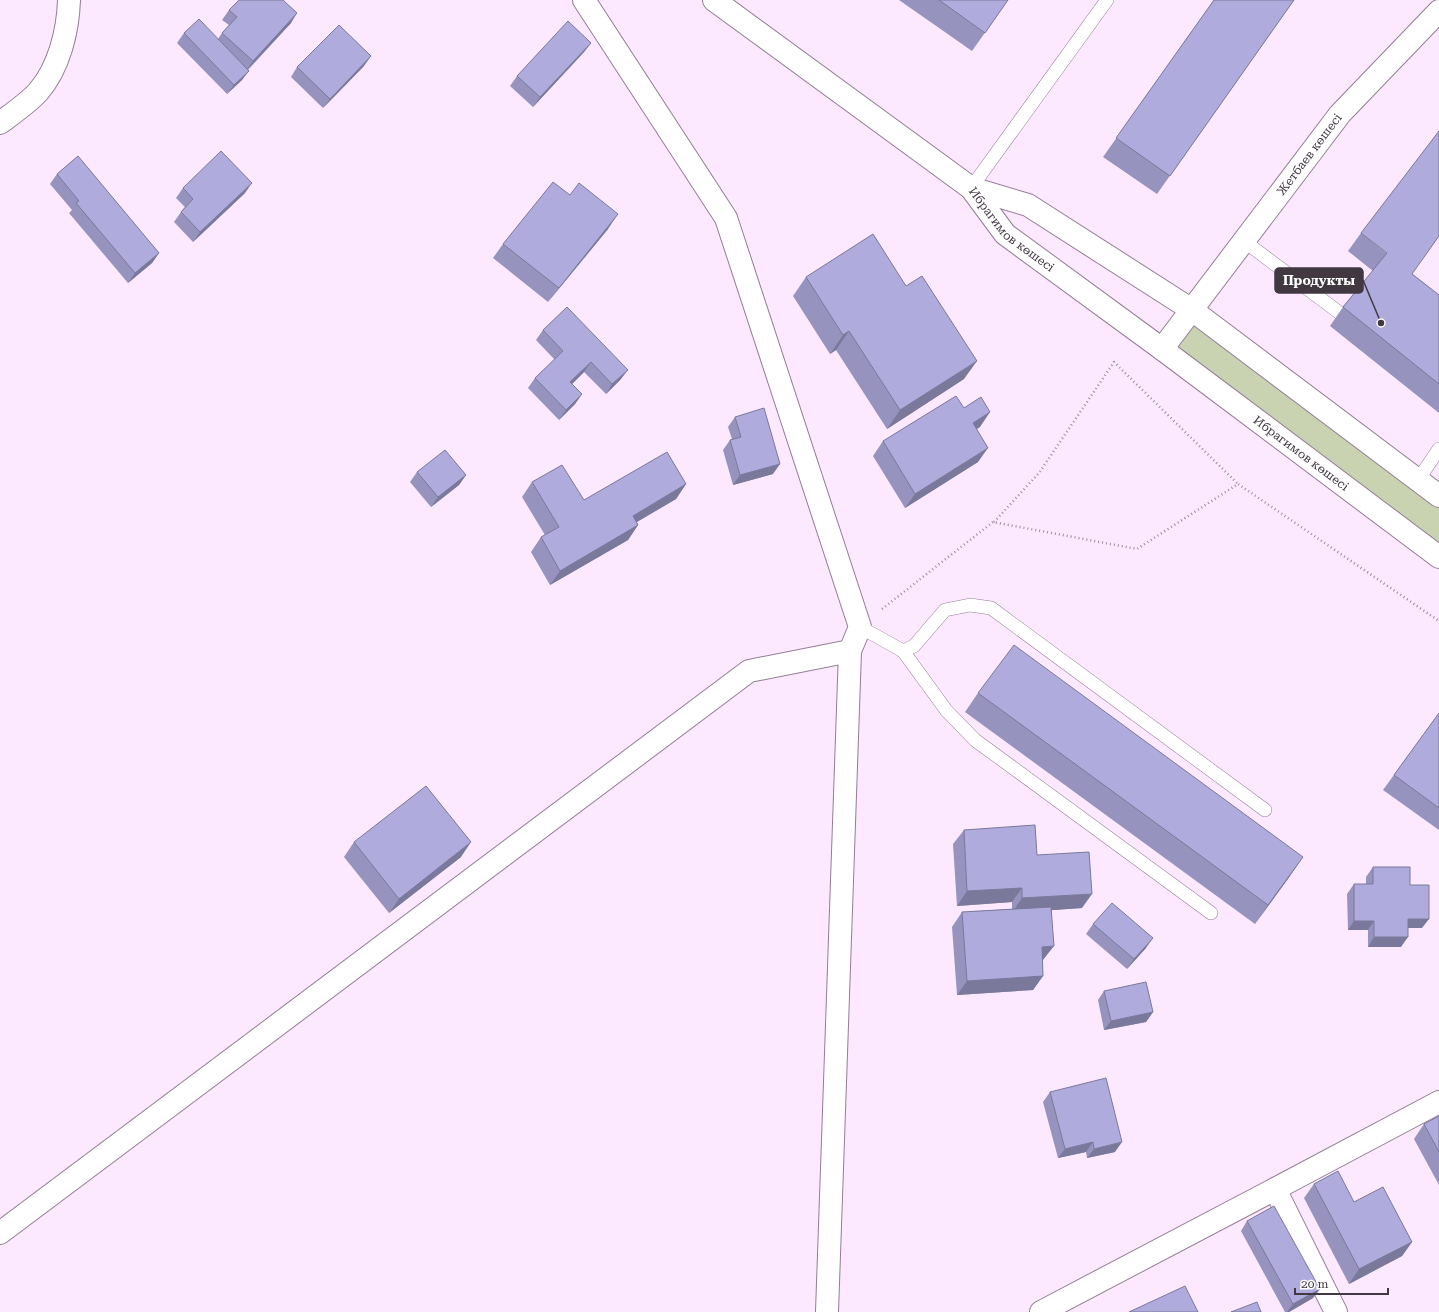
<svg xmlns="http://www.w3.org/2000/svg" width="1439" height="1312" font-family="'Roboto Serif',serif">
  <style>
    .green { fill: #c9d3b2 }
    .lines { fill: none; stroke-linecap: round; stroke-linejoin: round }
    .service-casing { stroke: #937d96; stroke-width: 14 }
    .minor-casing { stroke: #937d96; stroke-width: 24 }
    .tertiary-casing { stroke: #937d96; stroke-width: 24 }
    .path { stroke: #9b8d9d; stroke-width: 2.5; stroke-dasharray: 1 3; stroke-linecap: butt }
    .service { stroke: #fff; stroke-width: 13 }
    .minor { stroke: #fff; stroke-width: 22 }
    .tertiary { stroke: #fff; stroke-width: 22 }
    .wall { fill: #9694be }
    .shaded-wall { fill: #7a789b }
    .building { fill: #afacdd; stroke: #7a789b }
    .labels { text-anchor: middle; stroke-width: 3; stroke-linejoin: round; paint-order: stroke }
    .street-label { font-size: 12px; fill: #413842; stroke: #fefefe }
    .leader { fill: none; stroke: #413842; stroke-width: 1.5 }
    .callout-dot { fill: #413842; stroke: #fefefe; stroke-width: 1.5 }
    .callout { fill: #413842; stroke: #413842; stroke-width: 1.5 }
    .callout-label { font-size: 13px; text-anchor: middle; font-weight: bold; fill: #fff }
  </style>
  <rect width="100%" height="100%" fill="#fce9ff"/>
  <!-- green -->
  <polygon class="green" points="1193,315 1439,501 1439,550 1168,347"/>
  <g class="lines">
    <!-- service casing -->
    <g class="service-casing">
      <g id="service">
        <polyline points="971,188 1107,0"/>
        <polyline points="1244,241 1353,323"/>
        <polyline points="1418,480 1439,449"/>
        <polyline points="860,627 903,651 914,646 945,610 970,605 991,608 1265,810"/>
        <polyline points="903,651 946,710 975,740 1211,913"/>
      </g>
    </g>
    <!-- minor casing -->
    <g class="minor-casing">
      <g id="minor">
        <path d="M0,123C12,114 28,103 38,92C59,68 68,31 69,0"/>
        <path id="s1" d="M1162,349L1340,114L1439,11"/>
        <polyline points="0,1233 749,671 850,651"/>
        <polyline points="1041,1312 1275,1189"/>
        <polyline points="1336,1312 1275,1189 1439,1102"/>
      </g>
    </g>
    <!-- tertiary casing -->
    <g class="tertiary-casing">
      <g id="tertiary">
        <polyline points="584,0 726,218 860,627 850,651 827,1312"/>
        <path id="s2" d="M714,0L971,188L1005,234L1162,349L1439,557"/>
        <polyline points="971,188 1028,205 1192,310 1439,496"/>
      </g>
    </g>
    <!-- path -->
    <g class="path">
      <polyline points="994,522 1039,473 1114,362 1238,484"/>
      <polyline points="882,609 993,522 1137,549 1238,484 1439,621"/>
    </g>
    <!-- service -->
    <use href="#service" class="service"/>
    <!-- minor -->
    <use href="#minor" class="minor"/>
    <!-- tertiary -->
    <use href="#tertiary" class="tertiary"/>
  </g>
  <!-- wall -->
  <g class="wall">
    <polygon points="899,0 1008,0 972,51"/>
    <polygon points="1214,0 1294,0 1157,194 1103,157"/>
    <polygon points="229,10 291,23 248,70 242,80 227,94 177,43 184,33 218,39 222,33 229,25 222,20"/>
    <polygon points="591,43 584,52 533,107 510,86 517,76"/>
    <polygon points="364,66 323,108 291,77 297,67"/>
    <polygon points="57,174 159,253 152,263 128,283 69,213 72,210 50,184"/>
    <polygon points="183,188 245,193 193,242 174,222 181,212 185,207 176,198"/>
    <polygon points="570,195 608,229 548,302 493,258 503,244"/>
    <polygon points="1361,233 1439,295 1439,413 1330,326 1343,307 1373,271 1348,251"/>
    <polygon points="806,277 964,379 887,429 836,350 830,354 793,296"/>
    <polygon points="543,330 621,379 606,394 584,372 572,384 582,394 575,404 559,420 528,388 535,378 555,360 536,340"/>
    <polygon points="964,408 980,427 976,429 978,462 905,508 873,456 883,441"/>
    <polygon points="735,417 773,474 733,485 723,450 730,440 732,439 728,427"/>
    <polygon points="417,472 466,475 459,485 431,507 410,482"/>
    <polygon points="532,482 584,500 686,484 676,499 637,522 638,525 628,540 550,585 531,552 541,537 545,535 522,497"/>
    <polygon points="978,693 1290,876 1255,924 965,712"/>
    <polygon points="1439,713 1439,830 1383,790"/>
    <polygon points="964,830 1037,855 1082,908 1052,910 1043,960 1042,961 1043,976 1033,990 957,995 952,927 962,912 1012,909 1012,902 957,906 953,844"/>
    <polygon points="354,842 461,857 389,913 344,857"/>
    <polygon points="1373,867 1410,885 1422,928 1408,928 1401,947 1368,947 1368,930 1348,930 1347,894 1354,884 1366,884 1366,877"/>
    <polygon points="1093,924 1146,948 1127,969 1086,934"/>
    <polygon points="1104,991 1153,1012 1146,1022 1104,1030 1098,1000"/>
    <polygon points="1050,1092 1115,1152 1087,1158 1086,1152 1058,1158 1043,1102"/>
    <polygon points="1439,1116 1439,1185 1414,1139 1424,1124"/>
    <polygon points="1314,1184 1354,1202 1412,1242 1402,1256 1349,1284 1304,1198"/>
    <polygon points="1247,1221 1320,1289 1313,1298 1289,1312 1285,1312 1241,1231"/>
  </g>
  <!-- shaded-wall -->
  <g class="shaded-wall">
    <polygon points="297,13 291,23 246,71 253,61"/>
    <polygon points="591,43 584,52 533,107 540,97"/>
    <polygon points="371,56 364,66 323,108 330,99"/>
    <polygon points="249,71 242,80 227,94 234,85"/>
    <polygon points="252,183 245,193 193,242 200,232"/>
    <polygon points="618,214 608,229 548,302 559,288"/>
    <polygon points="159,253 152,263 128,283 135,273"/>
    <polygon points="849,331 836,350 830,354 843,335"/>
    <polygon points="977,361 964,379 887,429 900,410"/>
    <polygon points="591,362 584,372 564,392 570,382"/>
    <polygon points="628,370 621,379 606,394 612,384"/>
    <polygon points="582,394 575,404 559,420 566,410"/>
    <polygon points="990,412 980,427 963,438 973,423"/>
    <polygon points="988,448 978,462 905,508 915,494"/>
    <polygon points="780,464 773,474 733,485 740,475"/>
    <polygon points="466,475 459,485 431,507 438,497"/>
    <polygon points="686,484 676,499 623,530 633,516"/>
    <polygon points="638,525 628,540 550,585 560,571"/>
    <polygon points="471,842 461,857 389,913 399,899"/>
    <polygon points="1303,857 1290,876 1255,924 1268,905"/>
    <polygon points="1022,888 1012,902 957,906 967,891"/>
    <polygon points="1092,894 1082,908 1012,913 1022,898"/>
    <polygon points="1408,919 1429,919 1422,928 1401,928"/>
    <polygon points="1354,921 1374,921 1368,930 1348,930"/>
    <polygon points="1374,937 1408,937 1401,947 1368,947"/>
    <polygon points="1153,938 1146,948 1127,969 1134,959"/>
    <polygon points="1054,946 1043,960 1031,962 1042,947"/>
    <polygon points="1043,976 1033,990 957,995 967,981"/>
    <polygon points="1153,1012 1146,1022 1104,1030 1111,1021"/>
    <polygon points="1093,1142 1086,1152 1058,1158 1065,1149"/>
    <polygon points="1122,1142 1115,1152 1087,1158 1094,1149"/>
    <polygon points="1412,1242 1402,1256 1349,1284 1359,1269"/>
    <polygon points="1320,1289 1313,1298 1289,1312 1287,1312 1293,1304"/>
  </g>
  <!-- building -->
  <g class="building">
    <polygon points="239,0 283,0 297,13 253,61 222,33 237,17 229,10"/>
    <polygon points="939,0 1008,0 985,33"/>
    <polygon points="1214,0 1294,0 1170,176 1116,138"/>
    <polygon points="199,19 249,71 234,85 184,33"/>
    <polygon points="568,21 591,43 540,97 517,76"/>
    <polygon points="339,25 371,56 330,99 297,67"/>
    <polygon points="1439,131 1439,236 1412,274 1439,295 1439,384 1343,307 1387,253 1361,233"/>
    <polygon points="221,151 252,183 200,232 181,212 193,199 183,188"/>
    <polygon points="78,156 159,253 135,273 76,203 79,201 57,174"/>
    <polygon points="553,182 570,195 579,183 618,214 559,288 503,244"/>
    <polygon points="873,234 906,286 922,276 977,361 900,410 849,331 843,335 806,277"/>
    <polygon points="567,307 628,370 612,384 591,362 570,382 582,394 566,410 535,378 563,351 543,330"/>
    <polygon points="956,396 964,408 981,397 990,412 973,423 988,448 915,494 883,441"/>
    <polygon points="764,408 780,464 740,475 730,440 741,437 735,417"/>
    <polygon points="445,450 466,475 438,497 417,472"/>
    <polygon points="667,452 686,484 633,516 638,525 560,571 541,537 559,527 532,482 562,465 584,500"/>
    <polygon points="1014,645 1303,857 1268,905 978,693"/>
    <polygon points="1439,713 1439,808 1394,775"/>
    <polygon points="426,786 471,842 399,899 354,842"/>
    <polygon points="1035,825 1037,855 1089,852 1092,894 1022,898 1022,888 967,891 964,830"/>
    <polygon points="1373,867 1410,867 1410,885 1429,885 1429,919 1408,919 1408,937 1374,937 1374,921 1354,921 1354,884 1373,884"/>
    <polygon points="1112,903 1153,938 1134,959 1093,924"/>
    <polygon points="1051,907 1054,946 1042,947 1043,976 967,981 962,912"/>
    <polygon points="1146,982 1153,1012 1111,1021 1104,991"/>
    <polygon points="1106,1078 1122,1142 1094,1149 1093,1142 1065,1149 1050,1092"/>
    <polygon points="1439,1116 1439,1152 1424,1124"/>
    <polygon points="1338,1171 1354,1202 1383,1187 1412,1242 1359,1269 1314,1184"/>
    <polygon points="1274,1206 1320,1289 1293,1304 1247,1221"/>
    <polygon points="1185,1286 1198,1312 1129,1312"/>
    <polygon points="1257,1302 1261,1312 1231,1312"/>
  </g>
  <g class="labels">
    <!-- street labels -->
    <g class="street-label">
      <text dy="4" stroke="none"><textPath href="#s1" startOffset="244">Жетбаев көшесі</textPath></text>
      <text dy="4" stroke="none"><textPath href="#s2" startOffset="377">Ибрагимов көшесі</textPath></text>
      <text dy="4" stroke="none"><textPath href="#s2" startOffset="744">Ибрагимов көшесі</textPath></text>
    </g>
  </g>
  <!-- callouts -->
  <path class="leader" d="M1381 323L1363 280"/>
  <circle class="callout-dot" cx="1381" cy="323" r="4"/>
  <rect class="callout" x="1275" y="268" width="88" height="25" rx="4"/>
  <g class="callout-label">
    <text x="1319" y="285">Продукты</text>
  </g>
  <!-- scale -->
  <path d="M1295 1288v6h93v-6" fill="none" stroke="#413842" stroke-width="2"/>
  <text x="1301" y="1288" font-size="12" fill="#413842" stroke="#fefefe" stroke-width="3" paint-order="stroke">20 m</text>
</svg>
